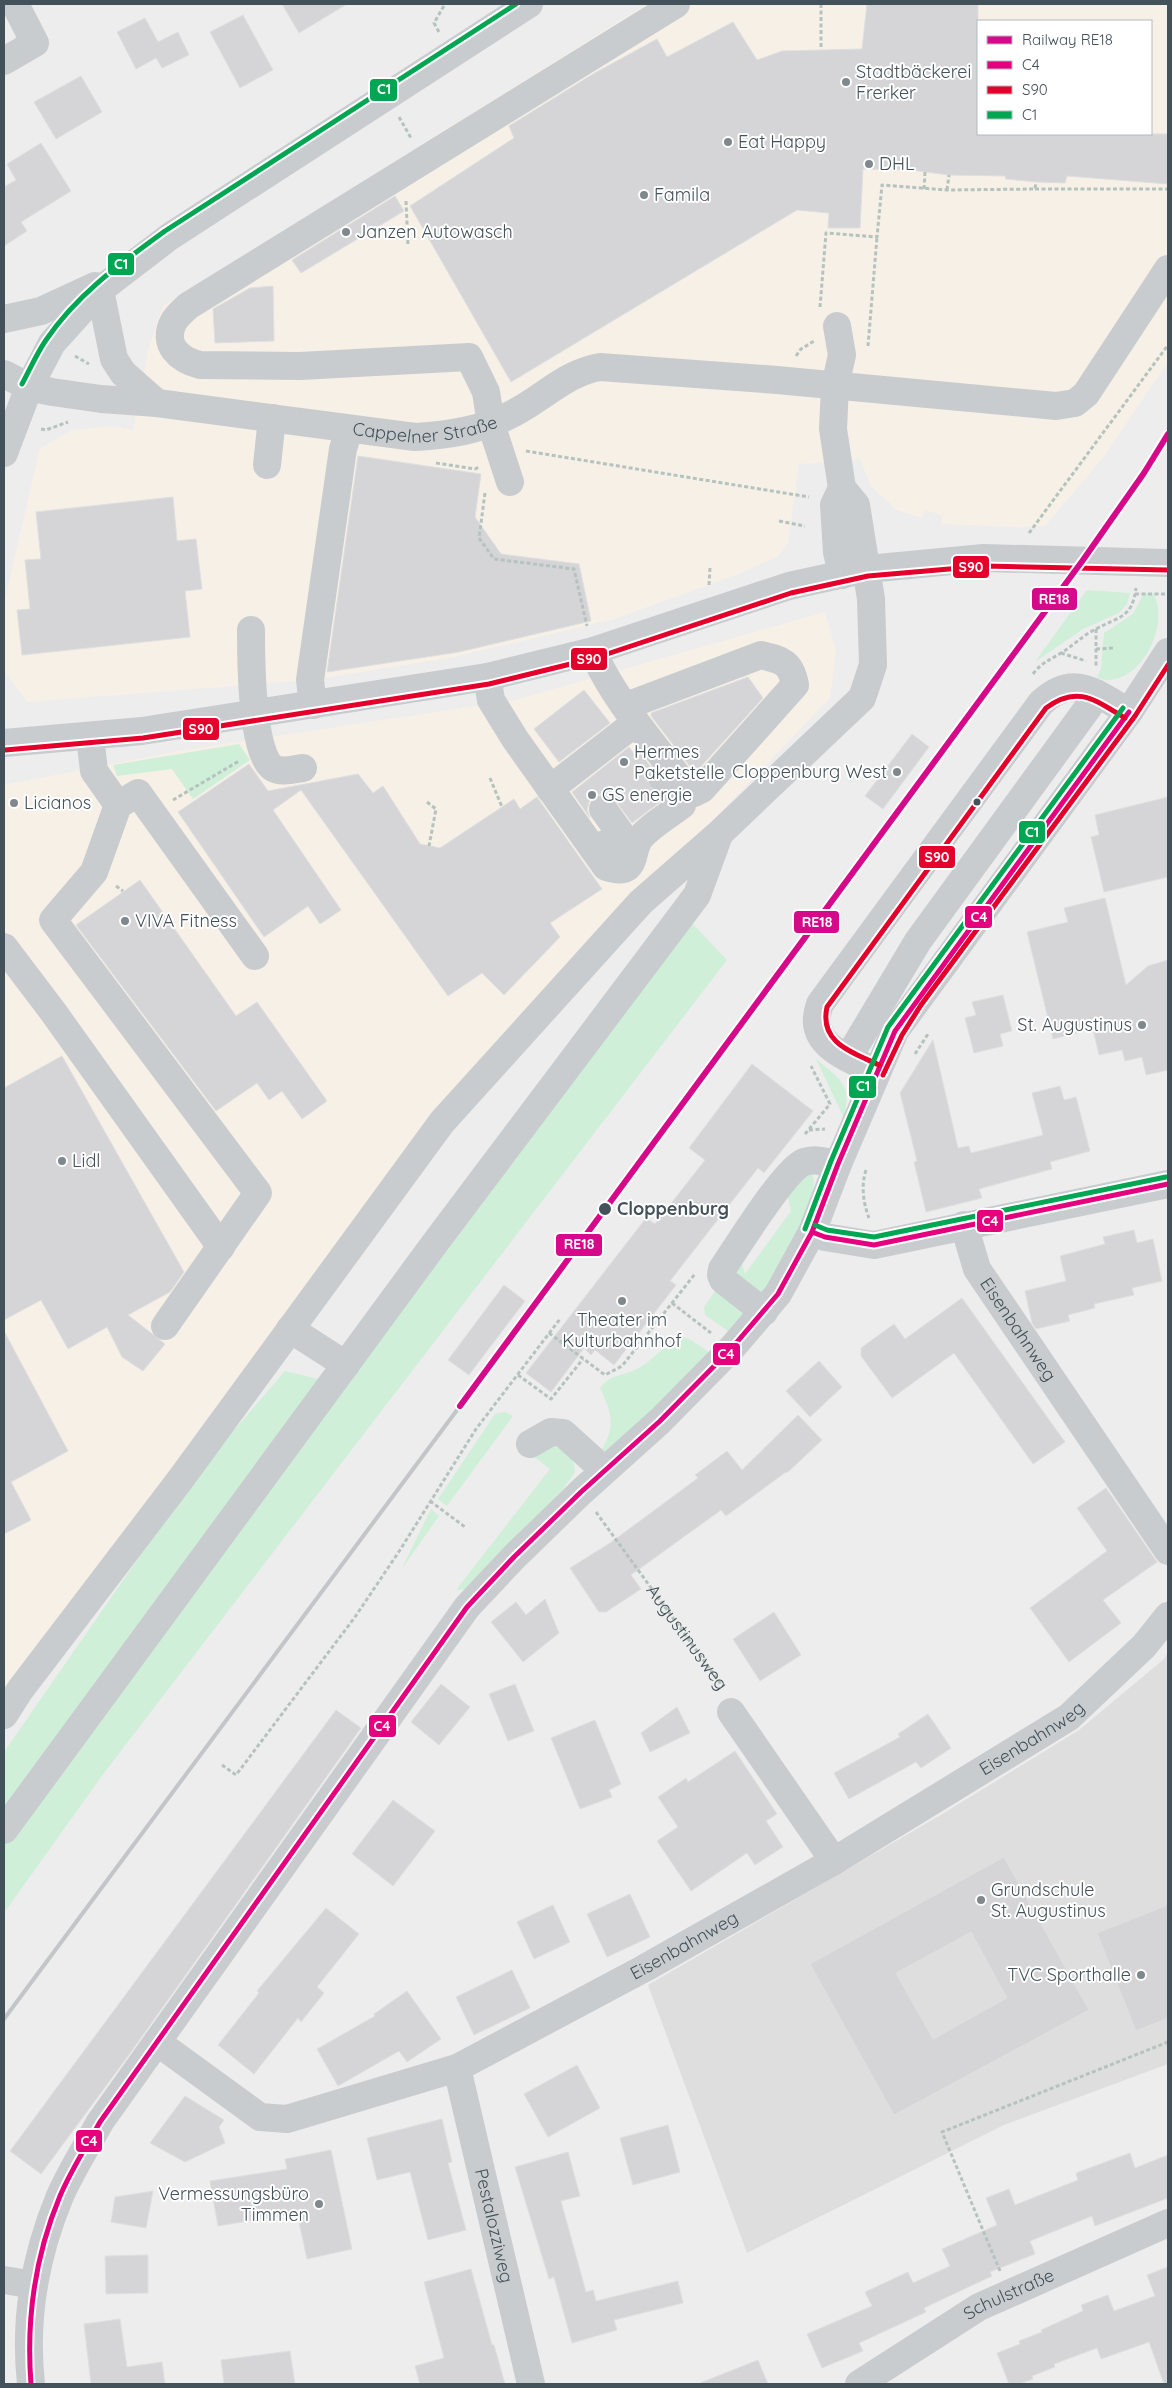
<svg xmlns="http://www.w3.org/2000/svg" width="1172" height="2388" font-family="Quicksand,sans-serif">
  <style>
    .commercial { fill: #f6f0e7; fill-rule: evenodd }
    .education { fill: #dfdedf }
    .green { fill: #cfefd9 }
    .building { fill: #d5d5d7; stroke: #dfdfe0; fill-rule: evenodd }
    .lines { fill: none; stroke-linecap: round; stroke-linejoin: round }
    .path { stroke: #b5c3be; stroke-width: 3; stroke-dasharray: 4 2.5; stroke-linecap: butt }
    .minor { stroke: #c9ccce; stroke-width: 28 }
    .rail { stroke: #c3c5c8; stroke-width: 4 }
    .bus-1-casing { stroke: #fff; stroke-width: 9 }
    .bus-2-casing { stroke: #fff; stroke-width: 9 }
    .bus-3-casing { stroke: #fff; stroke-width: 9 }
    .bus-1 { stroke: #e5007d; stroke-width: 5 }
    .bus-2 { stroke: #e4002b; stroke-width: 5 }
    .bus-3 { stroke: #00a651; stroke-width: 5 }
    .rail-1-casing { stroke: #fff; stroke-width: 10 }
    .rail-1 { stroke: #d7098b; stroke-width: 6 }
    .poi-dot { fill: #7f888d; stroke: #fff; stroke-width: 2 }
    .bus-dot { fill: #43515a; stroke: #fff; stroke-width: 2 }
    .labels { text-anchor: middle; stroke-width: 4; stroke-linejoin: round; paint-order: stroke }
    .poi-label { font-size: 18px; fill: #43515a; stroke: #fff; text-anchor: start }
    .street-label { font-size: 18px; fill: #43515a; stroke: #fff }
    .stop-label { font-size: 18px; font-weight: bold; fill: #43515a; stroke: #fff; text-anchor: start }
    .line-badge { stroke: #fff; stroke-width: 2 }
    .badge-label { font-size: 14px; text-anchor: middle; font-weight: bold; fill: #fff }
  </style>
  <rect width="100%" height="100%" fill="#eeeded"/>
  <!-- commercial -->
  <g class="commercial">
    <path d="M647,4H1168V362L1102,459L1045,526L1020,527L941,524L942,515L925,510L922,518L897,510L871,486L860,459L799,464L788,543L778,556L744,572L614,619L454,657L310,680L27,702L4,670V604L40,448L72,430L113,426L133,430L149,347L163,306ZM978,21H1151V134H978Z"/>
    <polygon points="825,612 836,651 830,698 643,893 431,1126 4,1713 4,785 179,751 515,700"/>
  </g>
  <!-- education -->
  <polygon class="education" points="1168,1652 1168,2064 1004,2125 747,2253 648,1985 939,1816 1079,1730 1164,1659"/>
  <!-- green -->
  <g class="green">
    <polygon points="1087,590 1130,593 1127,604 1119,613 1083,629 1035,662"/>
    <path d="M1144,593H1153C1172,625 1138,692 1097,678L1101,669L1104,633L1133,614Z"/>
    <polygon points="239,744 250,760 193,799 172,769 117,776 113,765"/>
    <polygon points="691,922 727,960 104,1773 4,1913 4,1752 198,1472 285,1371 340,1384"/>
    <path d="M816,1059C841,1080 852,1083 844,1118Z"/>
    <path d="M801,1173L812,1174C823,1196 780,1265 769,1287L761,1293L736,1281L732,1266L740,1256L745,1274L791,1211L786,1190Z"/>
    <polygon points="718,1287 746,1314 732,1334 705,1315 704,1307"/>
    <path d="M682,1337L691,1340L712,1354L608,1451H601C616,1427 612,1413 600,1388C612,1373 621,1377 637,1369C654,1360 665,1343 682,1337Z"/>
    <polygon points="505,1412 513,1416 447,1506 438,1499 495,1414"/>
    <path d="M553,1446C568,1451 574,1456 575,1472L564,1488L467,1589L456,1590L550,1469L533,1456Z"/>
    <polygon points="431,1509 439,1516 401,1570"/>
  </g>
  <!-- building -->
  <g class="building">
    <polygon points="282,4 347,4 299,33"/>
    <polygon points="867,4 978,4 978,134 1168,134 1168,184 1067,176 1065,183 1036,182 1006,179 1005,176 949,175 911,170 863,169 860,228 828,228 829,213 797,210 511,382 410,206 514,138 509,126 593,74 657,39 667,57 733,22 757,60 782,51 862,49"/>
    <polygon points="243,15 273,70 240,88 210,32"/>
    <polygon points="145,18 158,42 178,32 189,55 162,68 156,58 136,69 117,32"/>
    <polygon points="81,76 102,112 56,139 34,102"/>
    <polygon points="41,143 71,191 21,222 27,231 4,246 4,187 16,180 7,164"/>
    <polygon points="395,196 404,211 301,273 292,260"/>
    <polygon points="273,286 274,341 215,343 213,309 250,288"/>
    <polygon points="358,456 481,474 475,517 501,554 579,564 591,621 459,652 327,672"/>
    <polygon points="173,497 177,541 196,539 202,589 185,591 190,637 22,655 17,610 30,609 25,560 41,559 36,512"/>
    <polygon points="748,677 763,698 695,773 651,716 651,713"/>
    <polygon points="584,690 610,723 559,762 534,729"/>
    <polygon points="912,734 929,747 883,809 865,796"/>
    <polygon points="629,747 638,759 640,753 651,767 648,772 647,780 660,802 632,823 615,800 609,795 601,794 594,796 589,802 587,810 590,818 572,792"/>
    <polygon points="249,764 268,791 358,774 373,793 383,786 420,844 440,848 514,799 520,809 537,797 602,889 550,923 560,937 504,995 482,973 448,996 301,790 273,810 341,910 320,924 308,906 264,937 178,812"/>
    <polygon points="1168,797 1168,877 1104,892 1091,837 1099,835 1095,815"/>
    <polygon points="140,880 236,1016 257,1002 327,1101 302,1119 282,1091 269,1100 257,1083 216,1111 76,925"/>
    <polygon points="1105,898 1126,985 1148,966 1168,960 1168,1070 1146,1075 1142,1057 1125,1061 1122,1050 1099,1055 1093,1029 1053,1039 1027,932 1068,922 1064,908"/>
    <polygon points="1003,995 1012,1031 1000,1034 1003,1046 974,1053 965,1018 976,1015 972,1002"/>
    <polygon points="933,1040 958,1148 969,1146 971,1153 1043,1135 1032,1093 1060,1086 1064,1100 1076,1097 1090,1151 1050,1162 1052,1169 979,1189 982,1198 926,1212 914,1162 917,1161 900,1093"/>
    <polygon points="62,1056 184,1272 170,1292 128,1315 165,1344 143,1371 122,1357 107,1327 68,1349 41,1300 4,1320 4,1088"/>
    <polygon points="752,1064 813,1111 764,1173 758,1168 670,1281 676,1285 614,1365 595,1350 591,1355 584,1348 551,1392 526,1373 646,1218 655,1224 705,1160 689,1148"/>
    <polygon points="1134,1230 1137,1243 1153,1239 1162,1281 1132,1288 1134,1295 1094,1304 1095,1308 1068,1315 1070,1321 1036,1329 1032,1323 1025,1291 1066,1281 1060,1256 1105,1244 1103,1237"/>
    <polygon points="504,1285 525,1301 469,1375 448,1360"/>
    <polygon points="962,1298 1065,1442 1033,1464 954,1353 892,1398 861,1356 861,1348 894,1324 905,1339"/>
    <polygon points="4,1331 68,1451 11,1482 31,1520 4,1534"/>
    <polygon points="819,1361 842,1387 810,1417 786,1391"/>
    <polygon points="798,1415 822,1440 787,1473 786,1472 726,1516 721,1510 631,1575 641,1589 606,1612 599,1612 570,1568 610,1543 698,1478 695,1475 727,1451 742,1470"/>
    <polygon points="1106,1488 1157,1562 1103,1600 1121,1623 1069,1662 1030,1608 1107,1551 1077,1508"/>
    <polygon points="545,1599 559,1633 523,1662 491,1622 516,1602 526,1615"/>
    <polygon points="774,1612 801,1655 760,1681 733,1639"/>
    <polygon points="441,1684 470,1707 439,1745 411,1722"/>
    <polygon points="515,1684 534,1731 508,1741 489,1694"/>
    <polygon points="677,1707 690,1733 650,1752 641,1733"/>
    <polygon points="336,1710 361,1728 131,2052 41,2174 10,2151"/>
    <polygon points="928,1714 951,1748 921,1768 916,1762 849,1799 834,1773 900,1737 898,1734"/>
    <polygon points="595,1720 621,1784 609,1790 612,1797 580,1809 551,1738"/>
    <polygon points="735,1751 777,1814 766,1821 783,1847 755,1865 747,1853 691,1891 657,1841 678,1827 658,1797 686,1778 688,1782"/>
    <polygon points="393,1800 435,1831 393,1886 352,1854"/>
    <path d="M1004,1857L1089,2010L894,2115L810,1964ZM971,1932L1007,1998L933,2039L896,1973Z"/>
    <polygon points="630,1894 650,1937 607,1957 587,1914"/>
    <polygon points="553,1905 570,1942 534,1959 517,1922"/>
    <polygon points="1168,1905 1168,2018 1136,2031 1097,1933"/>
    <polygon points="326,1908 359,1934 317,1987 324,1993 301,2022 298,2018 254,2074 218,2045 259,1993 257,1991"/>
    <polygon points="512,1970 530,2008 474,2035 456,1997"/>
    <polygon points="407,1991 441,2039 407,2062 399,2051 338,2086 317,2049 375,2016 374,2014"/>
    <polygon points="577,2065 600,2108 548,2137 524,2094"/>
    <polygon points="185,2096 224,2120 219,2127 225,2143 185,2162 150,2143"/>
    <polygon points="442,2119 452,2162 448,2163 466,2230 428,2240 410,2172 377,2180 367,2138"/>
    <polygon points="668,2125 680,2172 633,2185 620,2138"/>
    <polygon points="331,2150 352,2249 307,2259 297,2213 218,2226 210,2181 287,2169 285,2159"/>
    <polygon points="568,2152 580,2196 561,2201 586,2292 593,2290 596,2301 678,2281 683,2303 614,2320 617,2330 572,2343 554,2277 549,2279 515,2167"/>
    <polygon points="1130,2153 1135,2168 1168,2155 1168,2198 1095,2226 1092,2216 1030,2241 1035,2254 990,2272 992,2276 924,2308 926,2312 859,2343 863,2351 822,2368 807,2334 872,2306 865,2292 908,2272 913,2283 950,2266 942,2249 997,2225 986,2198 1009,2189 1015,2205 1078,2180 1076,2173"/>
    <polygon points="153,2191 146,2228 111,2222 115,2197"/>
    <polygon points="148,2255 148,2293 106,2294 105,2256"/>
    <polygon points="1168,2267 1168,2384 1164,2384 1149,2342 1101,2359 1097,2348 1054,2364 1055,2367 1032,2376 1033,2379 1019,2384 1009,2384 997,2353 1020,2344 1019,2341 1042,2332 1041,2330 1083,2311 1081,2305 1108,2295 1114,2311 1155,2296 1147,2275"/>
    <polygon points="471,2269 492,2345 494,2345 505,2384 420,2384 415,2366 444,2358 424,2282"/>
    <polygon points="120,2319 127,2367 162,2362 165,2384 91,2384 84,2324"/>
    <polygon points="290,2351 295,2384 224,2384 221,2360"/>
    <polygon points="758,2360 768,2384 700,2384 700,2383"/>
  </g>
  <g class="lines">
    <!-- path -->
    <g class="path">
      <polyline points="821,4 821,49"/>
      <polyline points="439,32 434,23 445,4"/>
      <polyline points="399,117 411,138"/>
      <polyline points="924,189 925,172"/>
      <polyline points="1035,189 1168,189"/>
      <polyline points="947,190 949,175"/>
      <polyline points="406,201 408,245"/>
      <polyline points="820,307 826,233 877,237 882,185 947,190 1035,189 1036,182"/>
      <polyline points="868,346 877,237"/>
      <polyline points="75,356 89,364"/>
      <polyline points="796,356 801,349 814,341"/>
      <polyline points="41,429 46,430 68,422"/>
      <polyline points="526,451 809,497"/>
      <polyline points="436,463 475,469 479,467"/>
      <polyline points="485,493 479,538 494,559 574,569 587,626"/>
      <polyline points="779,521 805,526"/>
      <polyline points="1029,533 1168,345"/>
      <polyline points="709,585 710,568"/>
      <polyline points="1135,594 1168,594"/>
      <polyline points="1096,629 1096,666"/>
      <polyline points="1096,649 1115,648"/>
      <polyline points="1061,653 1086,661"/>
      <path d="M1033,674C1041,663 1050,660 1061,653C1073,646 1083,635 1096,629C1119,616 1132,619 1136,588"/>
      <polyline points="490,778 502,807"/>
      <polyline points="173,800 239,761"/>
      <polyline points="427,802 436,809 429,846"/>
      <polyline points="116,886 123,891"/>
      <polyline points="915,1054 928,1034"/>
      <polyline points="809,1130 825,1129"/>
      <polyline points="805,1134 830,1104 811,1066"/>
      <path d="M866,1170C861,1186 863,1202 869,1218"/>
      <polyline points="672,1303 711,1333"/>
      <polyline points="549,1333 605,1375 622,1366 695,1274"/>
      <polyline points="518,1375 551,1399 583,1359"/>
      <polyline points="430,1501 465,1527"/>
      <path id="s1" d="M596,1512L723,1687"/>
      <polyline points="222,1765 236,1775 355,1617 400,1550 476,1429 560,1319"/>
      <polyline points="1000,2271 942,2132 1168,2042"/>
    </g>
    <!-- minor -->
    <g class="minor">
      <polyline points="4,61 35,43 15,4"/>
      <polyline points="100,290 114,359 123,373 157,403"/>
      <polyline points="4,319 41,311 95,286"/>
      <path id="s2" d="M4,374L29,387L52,392L101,399L157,403L415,437C449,435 482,430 512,414C542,399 567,372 600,367L777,380L1056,406L1075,403L1086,394L1168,269"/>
      <polyline points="4,453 29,387 52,343 100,290 169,237 529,4"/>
      <polyline points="267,465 272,418"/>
      <path d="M510,482L491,424L486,392L469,357L300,366L200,365C180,360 161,345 174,321C177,316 183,311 188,306L676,4"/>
      <polyline points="842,575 837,552 834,505 842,488"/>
      <path d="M251,630C251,657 251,753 273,768C282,773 294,769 303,768"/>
      <path d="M593,651C611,696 656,747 686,787L694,793L702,789L795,685C791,662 782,660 761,655L626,706"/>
      <path d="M487,677L491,700L515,739L606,867C640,878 629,850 641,837C652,825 669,815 682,805L662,778"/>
      <polyline points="313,705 310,680 343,449 349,429"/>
      <polyline points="90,736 94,771 118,805"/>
      <polyline points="4,743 142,731 487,677 593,651 789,586 867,569 984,558 1168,563"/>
      <polyline points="550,789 626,730"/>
      <polyline points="603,809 623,837 624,843 617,851 610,850 605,844"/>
      <polyline points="4,947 54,1013 221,1247"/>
      <polyline points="848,1058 918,941 1098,694"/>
      <path d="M876,1072C847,1057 805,1045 820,1004L1041,703C1074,672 1095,693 1129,712"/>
      <path id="s3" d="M964,1225L977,1269L1168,1551"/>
      <polyline points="812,1232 825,1237 874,1245 1168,1184"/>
      <path d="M764,1312L723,1280L721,1275L722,1269C736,1249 784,1170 804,1162C815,1158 826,1162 838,1164"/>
      <polyline points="165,1326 258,1193 53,920 94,872 118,805 138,793 255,956"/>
      <polyline points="290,1329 346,1365"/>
      <polyline points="530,1444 551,1432 563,1433 604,1470"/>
      <polyline points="731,1712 834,1861"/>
      <polyline points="4,1715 20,1690 180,1480 442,1122 641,902 721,832 862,698 873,665 871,599 856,505 842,488 833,429 835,386 842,355 837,326"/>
      <polyline points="4,1830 435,1243 697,895 719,835"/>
      <path id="s4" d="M157,2042L260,2117L287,2119L457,2068L643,1969L834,1861L1069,1717L1144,1646L1168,1616"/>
      <path id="s5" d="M457,2068L531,2384"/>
      <polyline points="4,2280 34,2285"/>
      <path d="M31,2384C24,2320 35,2256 60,2196C71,2171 87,2146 100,2122L467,1607L514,1557L581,1492L660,1421L731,1349L778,1294L812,1232L838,1164L895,1031L1129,712L1168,652"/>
      <path id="s6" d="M859,2384L979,2307L1168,2223"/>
    </g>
    <!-- rail -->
    <polyline class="rail" points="4,2019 460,1406"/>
    <!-- bus-1 casing -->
    <g class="bus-1-casing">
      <g id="bus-1">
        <polyline points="812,1232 825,1237 874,1245 1168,1184"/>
        <path d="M31,2384C26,2319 35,2256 60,2196C71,2170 86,2147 100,2122L467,1607L514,1557L581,1492L660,1421L731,1349L778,1294L812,1232L838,1164L895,1031L1129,712"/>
      </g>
    </g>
    <!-- bus-2 casing -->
    <g class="bus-2-casing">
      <g id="bus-2">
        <polyline points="5,750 143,738 489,684 595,658 791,593 868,576 984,566 1168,570"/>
        <path d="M879,1065C852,1052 819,1043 827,1007L1046,708C1078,684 1096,701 1125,718"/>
        <polyline points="883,1075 902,1035 921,1005 1135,716 1168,665"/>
      </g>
    </g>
    <!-- bus-3 casing -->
    <g class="bus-3-casing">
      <g id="bus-3">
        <path d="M22,384C30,369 37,353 46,340C77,294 121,263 165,231L516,4"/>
        <polyline points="815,1225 827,1230 874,1237 1166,1177"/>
        <polyline points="805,1229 831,1161 888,1027 1123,708"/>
      </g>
    </g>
    <!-- bus-1 -->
    <use href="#bus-1" class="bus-1"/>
    <!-- bus-2 -->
    <use href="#bus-2" class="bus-2"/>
    <!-- bus-3 -->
    <use href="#bus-3" class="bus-3"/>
    <!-- rail-1 casing -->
    <g class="rail-1-casing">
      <polyline id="rail-1" points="460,1406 1083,560 1144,473 1168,434"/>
    </g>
    <!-- rail-1 -->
    <use href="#rail-1" class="rail-1"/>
  </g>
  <!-- markers -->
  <g class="poi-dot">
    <circle cx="846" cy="82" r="5"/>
    <circle cx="728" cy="142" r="5"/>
    <circle cx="869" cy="164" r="5"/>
    <circle cx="644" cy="195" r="5"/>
    <circle cx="346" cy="232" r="5"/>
    <circle cx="624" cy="762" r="5"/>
    <circle cx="897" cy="772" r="5"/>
    <circle cx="592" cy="795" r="5"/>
    <circle cx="14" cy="803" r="5"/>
    <circle cx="125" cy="921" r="5"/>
    <circle cx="1142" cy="1025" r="5"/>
    <circle cx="62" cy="1161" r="5"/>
    <circle cx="622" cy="1301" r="5"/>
    <circle cx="981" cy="1900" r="5"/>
    <circle cx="1141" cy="1975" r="5"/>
    <circle cx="319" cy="2204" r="5"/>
  </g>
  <g class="bus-dot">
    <circle cx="977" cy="802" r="4.5"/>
    <circle cx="605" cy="1209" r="7"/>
  </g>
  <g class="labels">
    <!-- poi labels -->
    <g class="poi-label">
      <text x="856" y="78">Stadtbäckerei<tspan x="856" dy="21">Frerker</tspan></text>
      <text x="738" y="148">Eat Happy</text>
      <text x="879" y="170">DHL</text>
      <text x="654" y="201">Famila</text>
      <text x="356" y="238">Janzen Autowasch</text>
      <text x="634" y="758">Hermes<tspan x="634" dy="21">Paketstelle</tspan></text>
      <text x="887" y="778" text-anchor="end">Cloppenburg West</text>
      <text x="602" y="801">GS energie</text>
      <text x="24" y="809">Licianos</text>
      <text x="135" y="927">VIVA Fitness</text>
      <text x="1132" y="1031" text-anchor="end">St. Augustinus</text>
      <text x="72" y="1167">Lidl</text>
      <text x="622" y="1326" text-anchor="middle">Theater im<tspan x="622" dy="21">Kulturbahnhof</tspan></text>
      <text x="991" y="1896">Grundschule<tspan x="991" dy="21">St. Augustinus</tspan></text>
      <text x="1131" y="1981" text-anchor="end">TVC Sporthalle</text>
      <text x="309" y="2200" text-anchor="end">Vermessungsbüro<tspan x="309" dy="21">Timmen</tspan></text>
    </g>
    <!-- street labels -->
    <g class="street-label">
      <text dy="6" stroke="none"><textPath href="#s2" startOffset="428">Cappelner Straße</textPath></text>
      <text dy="6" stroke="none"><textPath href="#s3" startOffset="119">Eisenbahnweg</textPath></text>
      <text dy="6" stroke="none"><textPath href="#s1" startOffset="155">Augustinusweg</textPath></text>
      <text dy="6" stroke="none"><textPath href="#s4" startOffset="995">Eisenbahnweg</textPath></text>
      <text dy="6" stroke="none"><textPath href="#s4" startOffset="590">Eisenbahnweg</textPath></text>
      <text dy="6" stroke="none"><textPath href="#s5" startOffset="162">Pestalozziweg</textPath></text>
      <text dy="6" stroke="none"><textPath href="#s6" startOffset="175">Schulstraße</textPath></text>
    </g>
    <!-- stop labels -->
    <g class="stop-label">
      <text x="617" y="1215">Cloppenburg</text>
    </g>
  </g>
  <g class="line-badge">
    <rect x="369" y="78" width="29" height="24" rx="5" fill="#00a651"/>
    <rect x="107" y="252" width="28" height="24" rx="5" fill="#00a651"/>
    <rect x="952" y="555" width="38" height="24" rx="5" fill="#e4002b"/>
    <rect x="1031" y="587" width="47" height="24" rx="5" fill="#d7098b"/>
    <rect x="570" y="647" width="38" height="24" rx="5" fill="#e4002b"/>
    <rect x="182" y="717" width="38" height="24" rx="5" fill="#e4002b"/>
    <rect x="1018" y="820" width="28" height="24" rx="5" fill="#00a651"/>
    <rect x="918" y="845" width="38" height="24" rx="5" fill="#e4002b"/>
    <rect x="964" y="905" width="29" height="24" rx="5" fill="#e5007d"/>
    <rect x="793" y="910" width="47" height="24" rx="5" fill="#d7098b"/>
    <rect x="848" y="1075" width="29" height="24" rx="5" fill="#00a651"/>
    <rect x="976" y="1209" width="28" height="24" rx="5" fill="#e5007d"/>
    <rect x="555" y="1233" width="48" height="24" rx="5" fill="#d7098b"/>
    <rect x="712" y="1342" width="29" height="24" rx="5" fill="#e5007d"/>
    <rect x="368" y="1714" width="29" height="24" rx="5" fill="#e5007d"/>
    <rect x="75" y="2129" width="28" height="24" rx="5" fill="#e5007d"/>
  </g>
  <g class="badge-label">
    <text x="384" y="94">C1</text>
    <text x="121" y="269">C1</text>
    <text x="971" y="572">S90</text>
    <text x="1054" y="604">RE18</text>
    <text x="589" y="664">S90</text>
    <text x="201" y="734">S90</text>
    <text x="1032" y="837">C1</text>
    <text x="937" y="862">S90</text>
    <text x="979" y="922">C4</text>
    <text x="817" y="927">RE18</text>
    <text x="863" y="1091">C1</text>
    <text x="990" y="1226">C4</text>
    <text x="579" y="1249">RE18</text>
    <text x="726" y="1359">C4</text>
    <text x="382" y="1731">C4</text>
    <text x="89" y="2146">C4</text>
  </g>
  <!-- border -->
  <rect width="1172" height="2388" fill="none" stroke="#43515a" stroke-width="10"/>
  <!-- legend -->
  <rect x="977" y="20" width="175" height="115" fill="#ffffff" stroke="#b4b9bd"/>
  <rect x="987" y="36" width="25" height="8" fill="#d7098b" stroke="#b4b9bd"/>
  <text x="1022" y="45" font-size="15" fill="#43515a">Railway RE18</text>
  <rect x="987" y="61" width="25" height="8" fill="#e5007d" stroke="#b4b9bd"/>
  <text x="1022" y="70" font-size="15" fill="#43515a">C4</text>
  <rect x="987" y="86" width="25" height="8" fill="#e4002b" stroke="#b4b9bd"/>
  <text x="1022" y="95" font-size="15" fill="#43515a">S90</text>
  <rect x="987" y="111" width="25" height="8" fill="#00a651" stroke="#b4b9bd"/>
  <text x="1022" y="120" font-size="15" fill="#43515a">C1</text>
</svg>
